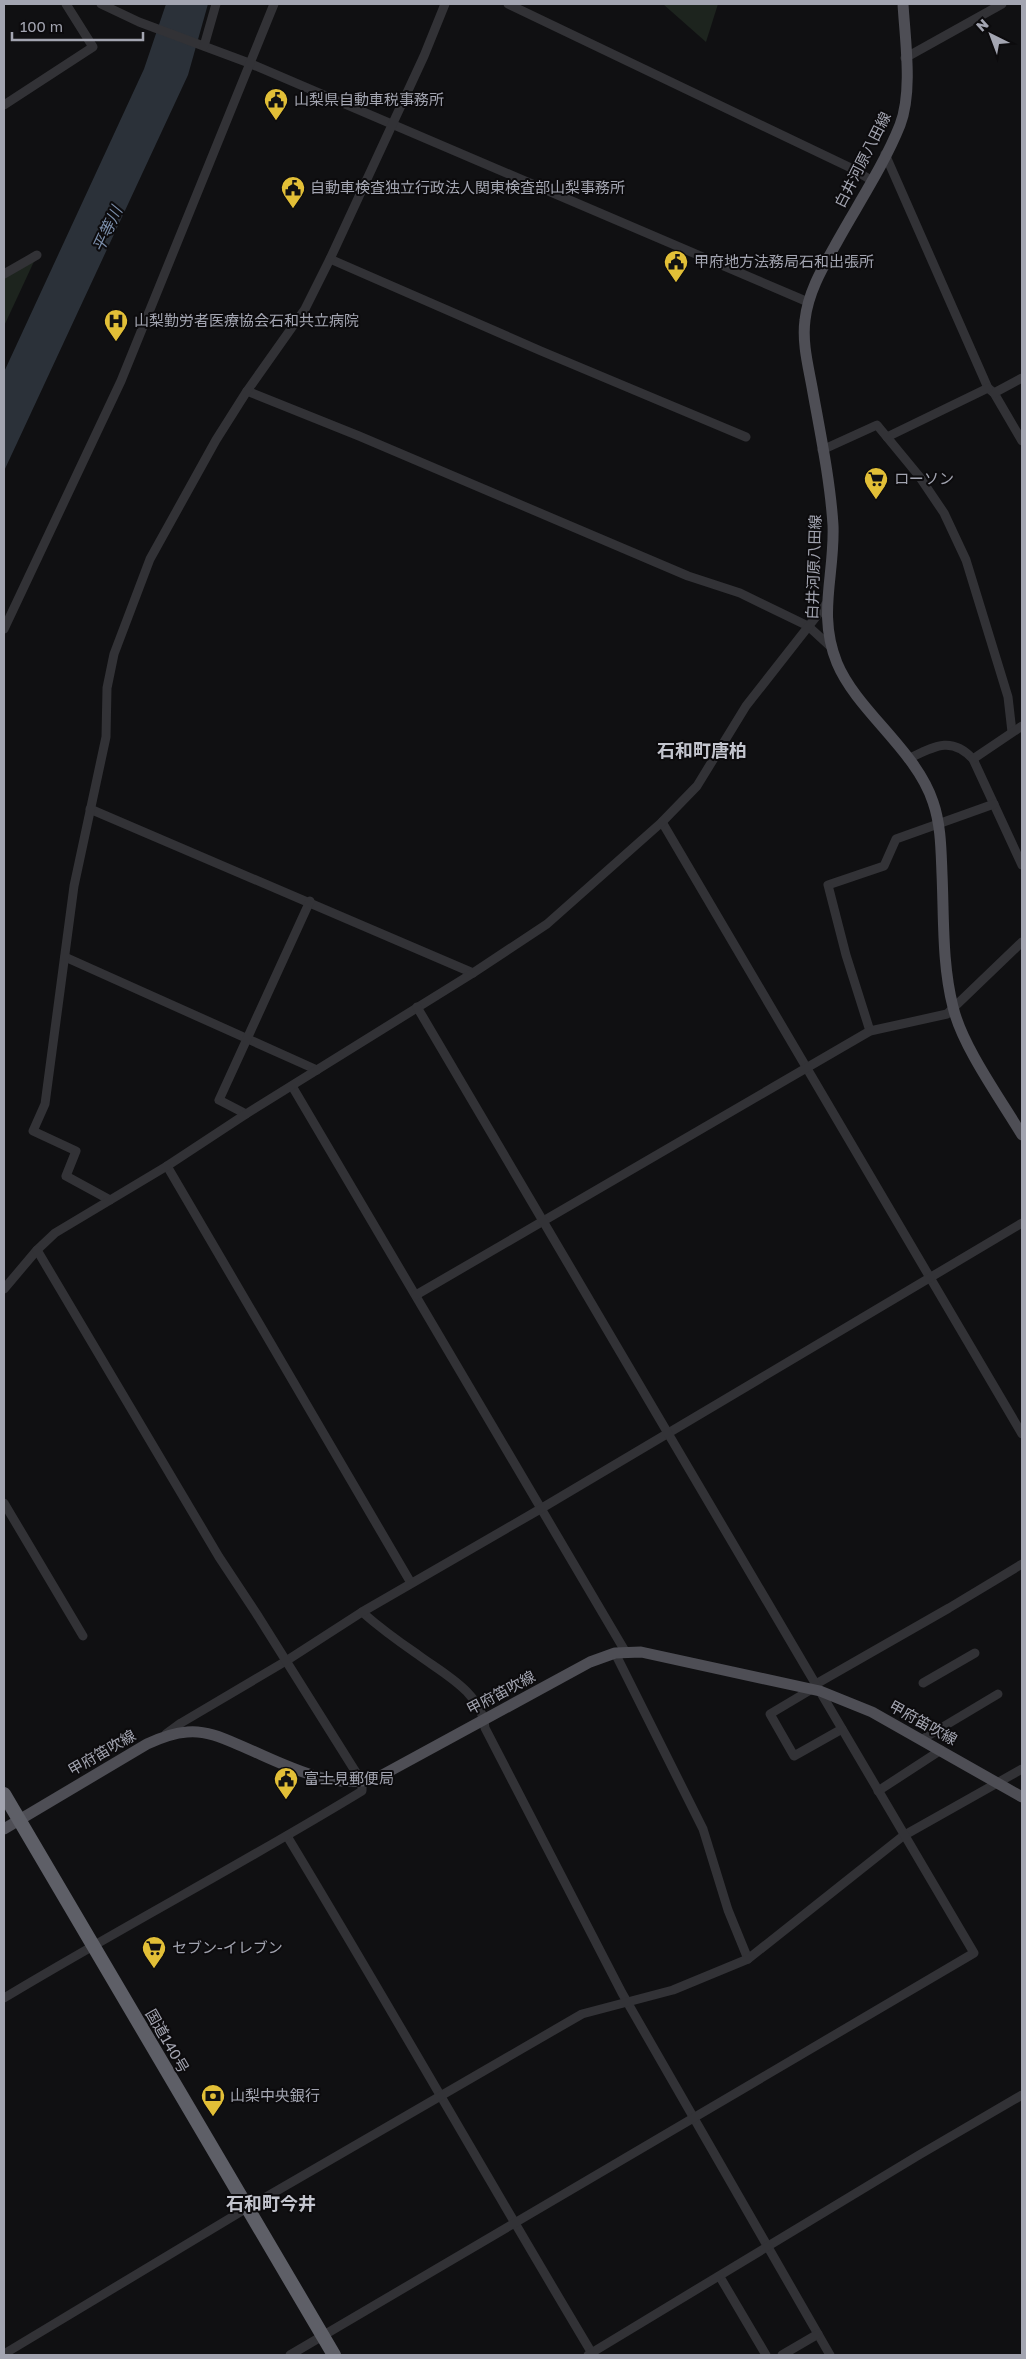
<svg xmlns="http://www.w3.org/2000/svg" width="1026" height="2359" font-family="'Golos Text','Noto Sans JP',sans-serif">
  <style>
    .green { fill: #1d241e }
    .water { fill: #2b3139 }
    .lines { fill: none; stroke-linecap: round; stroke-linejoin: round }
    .minor { stroke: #323236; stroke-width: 9 }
    .major { stroke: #4e4e55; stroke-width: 11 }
    .highway { stroke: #5e5f67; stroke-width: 14 }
    .labels { text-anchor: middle; stroke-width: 4; stroke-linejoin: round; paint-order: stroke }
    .poi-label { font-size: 15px; fill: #a3a5b1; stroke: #0c0b0d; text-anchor: start }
    .street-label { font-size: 15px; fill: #a3a5b1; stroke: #0c0b0d }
    .water-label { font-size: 16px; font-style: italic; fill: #7b8eaa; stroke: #0c0b0d }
    .quarter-label { font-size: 18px; font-weight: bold; fill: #c3c5ce; stroke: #0c0b0d }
  </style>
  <rect width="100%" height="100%" fill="#101012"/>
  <!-- green -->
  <g class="green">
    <polygon points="663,4 718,4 706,42"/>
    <polygon points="37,255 4,326 4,274"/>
  </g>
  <!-- water -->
  <polygon class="water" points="166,4 208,4 188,75 4,471 4,372 144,69"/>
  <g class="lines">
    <!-- minor -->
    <g class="minor">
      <polyline points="101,4 139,22 249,63 808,302"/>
      <polyline points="508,4 851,168 871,180"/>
      <polyline points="204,46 216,4"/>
      <polyline points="905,58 1002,4"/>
      <polyline points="4,105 93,47 66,4"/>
      <polyline points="885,154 988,388 994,393 1022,441"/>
      <polyline points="330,259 541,351 746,437"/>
      <polyline points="4,274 37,255"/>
      <polyline points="247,391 359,436 688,576 740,593 808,626 832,648"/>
      <polyline points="994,393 1022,378"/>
      <polyline points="887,437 988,388"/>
      <polyline points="822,450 877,425 919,476 944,513 966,560 1008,697 1012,732"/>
      <polyline points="4,629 121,381 274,4"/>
      <path d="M908,759C933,747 951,735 973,759L1022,865"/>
      <polyline points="973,759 1022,726"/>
      <polyline points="90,809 473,973"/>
      <polyline points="662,822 1022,1434"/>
      <polyline points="65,957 317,1070"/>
      <polyline points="870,1031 846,955 828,885 884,866 896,839 994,804"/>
      <polyline points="292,1086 625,1651"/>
      <polyline points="246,1114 219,1100 310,901"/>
      <polyline points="167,1166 411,1583"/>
      <polyline points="110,1200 66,1176 76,1151 33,1131 45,1104 74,886 106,737 107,688 114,654 150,559 216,440 247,391 305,309 330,259 424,56 445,4"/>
      <polyline points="4,1289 37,1250 55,1233 167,1166 246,1114 473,973 547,924 662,822 697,786 746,706 826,604"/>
      <polyline points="416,1295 870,1031 947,1014 1022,942"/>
      <polyline points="4,1503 83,1636"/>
      <path d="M362,1612C379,1627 398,1641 417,1654C442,1673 482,1692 485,1728L622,1993L830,2355"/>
      <polyline points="615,1653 703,1829 728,1910 748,1959"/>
      <polyline points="923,1683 975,1653"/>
      <polyline points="816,1684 949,1608 1022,1564"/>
      <polyline points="812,1689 770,1714 794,1756 842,1729"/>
      <polyline points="166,1734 181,1723 286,1661 362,1612 542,1508 1022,1223"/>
      <polyline points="921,1740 998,1694"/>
      <polyline points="878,1791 941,1750"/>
      <path d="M287,1836C391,2008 490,2183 593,2355"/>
      <path d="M4,1998C122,1927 244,1863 362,1791V1782L256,1613L219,1557L37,1250"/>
      <polyline points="720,2277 766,2355"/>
      <polyline points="4,2354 247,2208 582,2014 673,1990 748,1959 903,1836 1022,1769"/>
      <polyline points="290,2355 974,1953 417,1007"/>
      <polyline points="588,2355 919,2155 1022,2095"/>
      <polyline points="782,2355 818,2334"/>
    </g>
    <!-- major -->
    <g class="major">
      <path d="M903,4C905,39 913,92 900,125C884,165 858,204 837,242C823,267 808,292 805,320C802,342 808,365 812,387C820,432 830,479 833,525C835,575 817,614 837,663C857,711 916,750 933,802C941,825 941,850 942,874C944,918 942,964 953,1007C962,1046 1001,1100 1022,1135"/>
      <path d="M4,1829L147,1744C160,1738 172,1733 187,1732C205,1730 223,1738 239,1745C282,1763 327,1790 375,1779L590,1662L615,1653L641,1652L820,1691L872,1712L1022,1797"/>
    </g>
    <!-- highway -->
    <polyline class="highway" points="4,1794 334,2355"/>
  </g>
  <!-- icons -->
  <defs>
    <g id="civic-pin" transform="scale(1.25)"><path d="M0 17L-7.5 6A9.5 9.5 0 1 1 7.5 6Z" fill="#e2bf37" stroke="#0c0b0d"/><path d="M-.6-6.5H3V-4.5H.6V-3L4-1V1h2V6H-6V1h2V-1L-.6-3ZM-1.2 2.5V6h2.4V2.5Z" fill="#111"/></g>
    <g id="hospital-pin" transform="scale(1.25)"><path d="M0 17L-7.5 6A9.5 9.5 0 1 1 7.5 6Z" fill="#e2bf37" stroke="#0c0b0d"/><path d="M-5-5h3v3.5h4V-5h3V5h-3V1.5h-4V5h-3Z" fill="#111"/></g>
    <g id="supermarket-pin" transform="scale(1.25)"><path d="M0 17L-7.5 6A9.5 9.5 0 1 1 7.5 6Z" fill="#e2bf37" stroke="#0c0b0d"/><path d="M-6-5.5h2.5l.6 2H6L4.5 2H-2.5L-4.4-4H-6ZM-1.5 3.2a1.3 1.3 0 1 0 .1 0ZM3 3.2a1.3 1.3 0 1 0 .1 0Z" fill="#111"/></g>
    <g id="bank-pin" transform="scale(1.25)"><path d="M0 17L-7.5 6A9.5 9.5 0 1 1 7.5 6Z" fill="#e2bf37" stroke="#0c0b0d"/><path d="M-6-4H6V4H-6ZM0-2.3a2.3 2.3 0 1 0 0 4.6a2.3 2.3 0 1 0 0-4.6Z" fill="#111"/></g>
  </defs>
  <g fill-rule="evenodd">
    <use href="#civic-pin" x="276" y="100"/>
    <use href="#civic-pin" x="293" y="188"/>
    <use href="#civic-pin" x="676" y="262"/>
    <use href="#hospital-pin" x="116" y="321"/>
    <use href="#supermarket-pin" x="876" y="479"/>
    <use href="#civic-pin" x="286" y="1779"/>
    <use href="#supermarket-pin" x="154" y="1948"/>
    <use href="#bank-pin" x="213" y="2096"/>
  </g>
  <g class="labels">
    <!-- poi labels -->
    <g class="poi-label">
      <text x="294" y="105">山梨県自動車税事務所</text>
      <text x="310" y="193">自動車検査独立行政法人関東検査部山梨事務所</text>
      <text x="694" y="267">甲府地方法務局石和出張所</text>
      <text x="134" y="326">山梨勤労者医療協会石和共立病院</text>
      <text x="894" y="484">ローソン</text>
      <text x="304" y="1784">富士見郵便局</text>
      <text x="172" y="1953">セブン-イレブン</text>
      <text x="230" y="2101">山梨中央銀行</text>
    </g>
    <!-- street labels -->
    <g class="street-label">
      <text transform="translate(863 160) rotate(-63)" y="5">白井河原八田線</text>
      <text transform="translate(814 567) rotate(-88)" y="5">白井河原八田線</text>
      <text transform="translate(501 1693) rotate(-28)" y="5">甲府笛吹線</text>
      <text transform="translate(923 1723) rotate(29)" y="5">甲府笛吹線</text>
      <text transform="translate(102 1753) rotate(-30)" y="5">甲府笛吹線</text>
      <text transform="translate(167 2041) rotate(60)" y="5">国道140号</text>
    </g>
    <!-- water labels -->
    <g class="water-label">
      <text transform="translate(107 229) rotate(-65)" y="6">平等川</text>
    </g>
    <!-- quarter labels -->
    <g class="quarter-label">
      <text x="702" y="757">石和町唐柏</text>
      <text x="271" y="2210">石和町今井</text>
    </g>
  </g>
  <!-- border -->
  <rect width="1026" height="2359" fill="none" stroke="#a3a5b1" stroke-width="10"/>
  <!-- north arrow -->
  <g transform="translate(991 35) rotate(318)" stroke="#0c0b0d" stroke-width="4" paint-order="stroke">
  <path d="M0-4L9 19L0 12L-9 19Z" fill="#a3a5b1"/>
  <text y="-8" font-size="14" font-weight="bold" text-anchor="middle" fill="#a3a5b1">N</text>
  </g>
  <!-- scale -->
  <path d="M12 32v8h131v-8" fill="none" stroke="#a3a5b1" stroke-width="2.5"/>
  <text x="20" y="32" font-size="15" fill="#a3a5b1" stroke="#0c0b0d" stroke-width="4" paint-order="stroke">100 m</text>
</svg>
